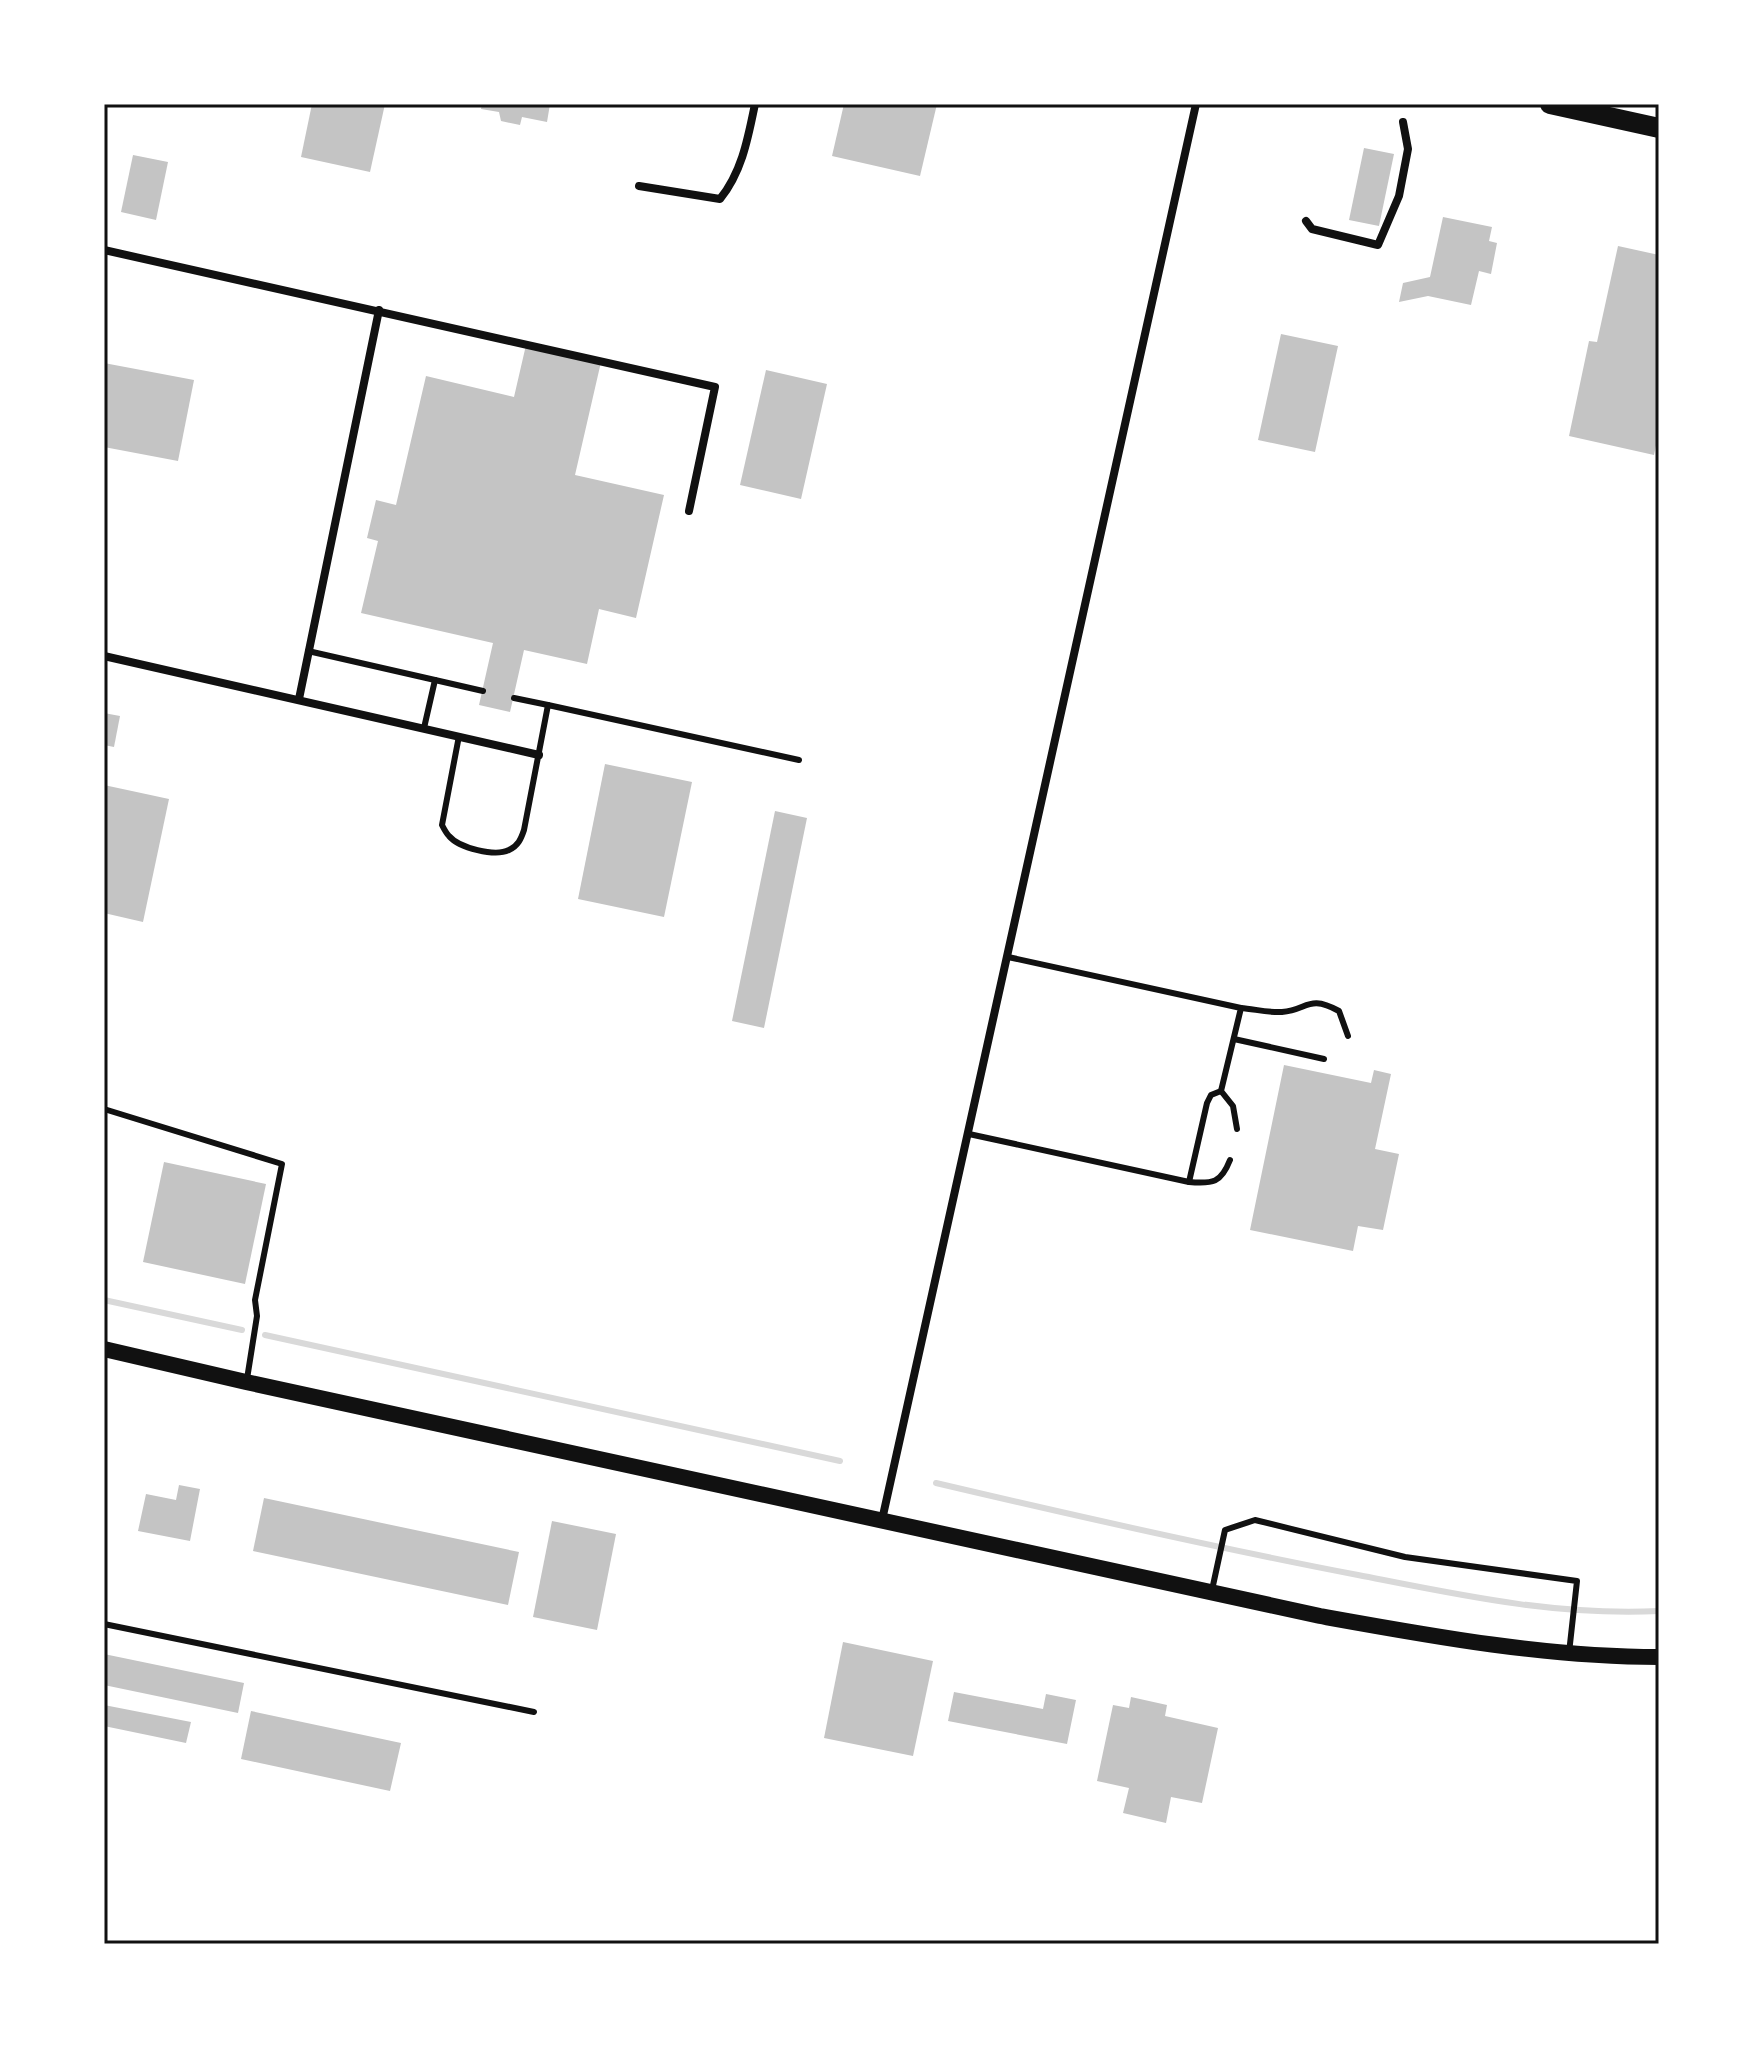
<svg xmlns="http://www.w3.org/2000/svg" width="1763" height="2048" font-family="'Fira Sans',sans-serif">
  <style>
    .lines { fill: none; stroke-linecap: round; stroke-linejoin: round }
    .stream { stroke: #d9d9d9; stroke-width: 6 }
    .building { fill: #c4c4c4 }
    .service { stroke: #111; stroke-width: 6 }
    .minor { stroke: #111; stroke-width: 8 }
    .secondary { stroke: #111; stroke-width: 16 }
    .primary { stroke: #111; stroke-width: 20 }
    .neatline { fill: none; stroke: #111; stroke-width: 3 }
  </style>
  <rect width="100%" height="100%" fill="#fff"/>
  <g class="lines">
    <!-- stream -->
    <g class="stream">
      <polyline points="104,1300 242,1330"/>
      <polyline points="265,1335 840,1461"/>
      <path d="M936,1483C1076,1516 1217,1548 1358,1575C1460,1595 1554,1616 1659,1611"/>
    </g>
  </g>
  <!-- building -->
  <g class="building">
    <polygon points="312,104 385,104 370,172 301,157"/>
    <polygon points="482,104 550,104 547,122 522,117 520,125 501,121 499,112 481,109"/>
    <polygon points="844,104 937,104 920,176 832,156"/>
    <polygon points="1364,148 1394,154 1379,226 1349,220"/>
    <polygon points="133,155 168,162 156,220 121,212"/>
    <polygon points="1443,217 1492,227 1489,241 1497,243 1491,274 1479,271 1471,305 1428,296 1399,302 1403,283 1430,277"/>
    <polygon points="1618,246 1659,255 1659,431 1654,455 1569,436 1589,341 1597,342"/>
    <polygon points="1281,334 1338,346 1315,452 1258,440"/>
    <polygon points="526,345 601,362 575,475 664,495 636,618 599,609 587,664 524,650 510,712 479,705 493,643 361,613 378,541 367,538 376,500 396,505 426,376 514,397"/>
    <polygon points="104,363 194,380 178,461 104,447"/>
    <polygon points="766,370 827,384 801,499 740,485"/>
    <polygon points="104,713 120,716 114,747 104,745"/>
    <polygon points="605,764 692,782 664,917 578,899"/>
    <polygon points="104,785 169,799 143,922 104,913"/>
    <polygon points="775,811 807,818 764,1028 732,1021"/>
    <polygon points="1284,1065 1371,1083 1374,1070 1391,1074 1375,1149 1399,1154 1383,1230 1358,1226 1353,1251 1250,1230"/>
    <polygon points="164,1162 266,1184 245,1284 143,1262"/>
    <polygon points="179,1485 200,1489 190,1541 138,1531 146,1494 176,1500"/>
    <polygon points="264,1498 519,1552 508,1605 253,1551"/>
    <polygon points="552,1521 616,1534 597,1630 533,1617"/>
    <polygon points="843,1642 933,1661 913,1756 824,1738"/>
    <polygon points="104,1654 244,1683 238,1713 104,1685"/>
    <polygon points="954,1692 1043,1709 1046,1694 1076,1700 1067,1744 948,1721"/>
    <polygon points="1131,1697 1167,1705 1165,1716 1218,1728 1202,1803 1171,1797 1166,1823 1123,1813 1129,1788 1097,1781 1113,1705 1129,1708"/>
    <polygon points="104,1705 191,1722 186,1743 104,1726"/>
    <polygon points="251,1711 401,1743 390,1791 241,1759"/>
  </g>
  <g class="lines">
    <!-- service -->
    <g class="service">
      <polyline points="308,651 435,680"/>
      <polyline points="514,698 548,705"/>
      <polyline points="424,728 435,680 483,691"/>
      <path d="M459,736L442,825C444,829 446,833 449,836C459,848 495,857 509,850C518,846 521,839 524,830L548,705L799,760"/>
      <polyline points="1008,957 1241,1008 1221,1091 1233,1106 1237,1129"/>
      <path d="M1241,1008C1254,1009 1269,1013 1282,1012C1308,1010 1308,994 1339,1011L1348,1036"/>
      <polyline points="1234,1039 1324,1059"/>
      <polyline points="104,1109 282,1164 255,1300 257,1316 247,1379"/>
      <path d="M969,1134L1189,1182C1213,1184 1221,1183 1230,1160"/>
      <polyline points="1189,1182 1207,1103 1211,1095 1221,1091"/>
      <polyline points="1212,1590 1225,1530 1255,1520 1405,1557 1577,1581 1569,1653"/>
      <polyline points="104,1624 534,1712"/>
    </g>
    <!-- minor -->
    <g class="minor">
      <path d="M639,186L720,199C742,172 748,138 755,104"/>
      <polyline points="1306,221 1312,229 1378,245 1399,196 1408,149 1403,122"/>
      <polyline points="104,250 715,387 689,511"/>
      <polyline points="104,656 539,755"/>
      <polyline points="299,699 379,310"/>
      <polyline points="882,1520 1196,104"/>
    </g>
    <!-- secondary -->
    <path class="secondary" d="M104,1349L246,1382L1320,1616C1431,1636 1545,1657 1659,1657"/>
    <!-- primary -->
    <polyline class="primary" points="1550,104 1659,128"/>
  </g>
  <!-- border -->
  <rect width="1763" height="2048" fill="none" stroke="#ffffff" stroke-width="212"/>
  <rect x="106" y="106" width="1551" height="1836" class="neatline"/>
</svg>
